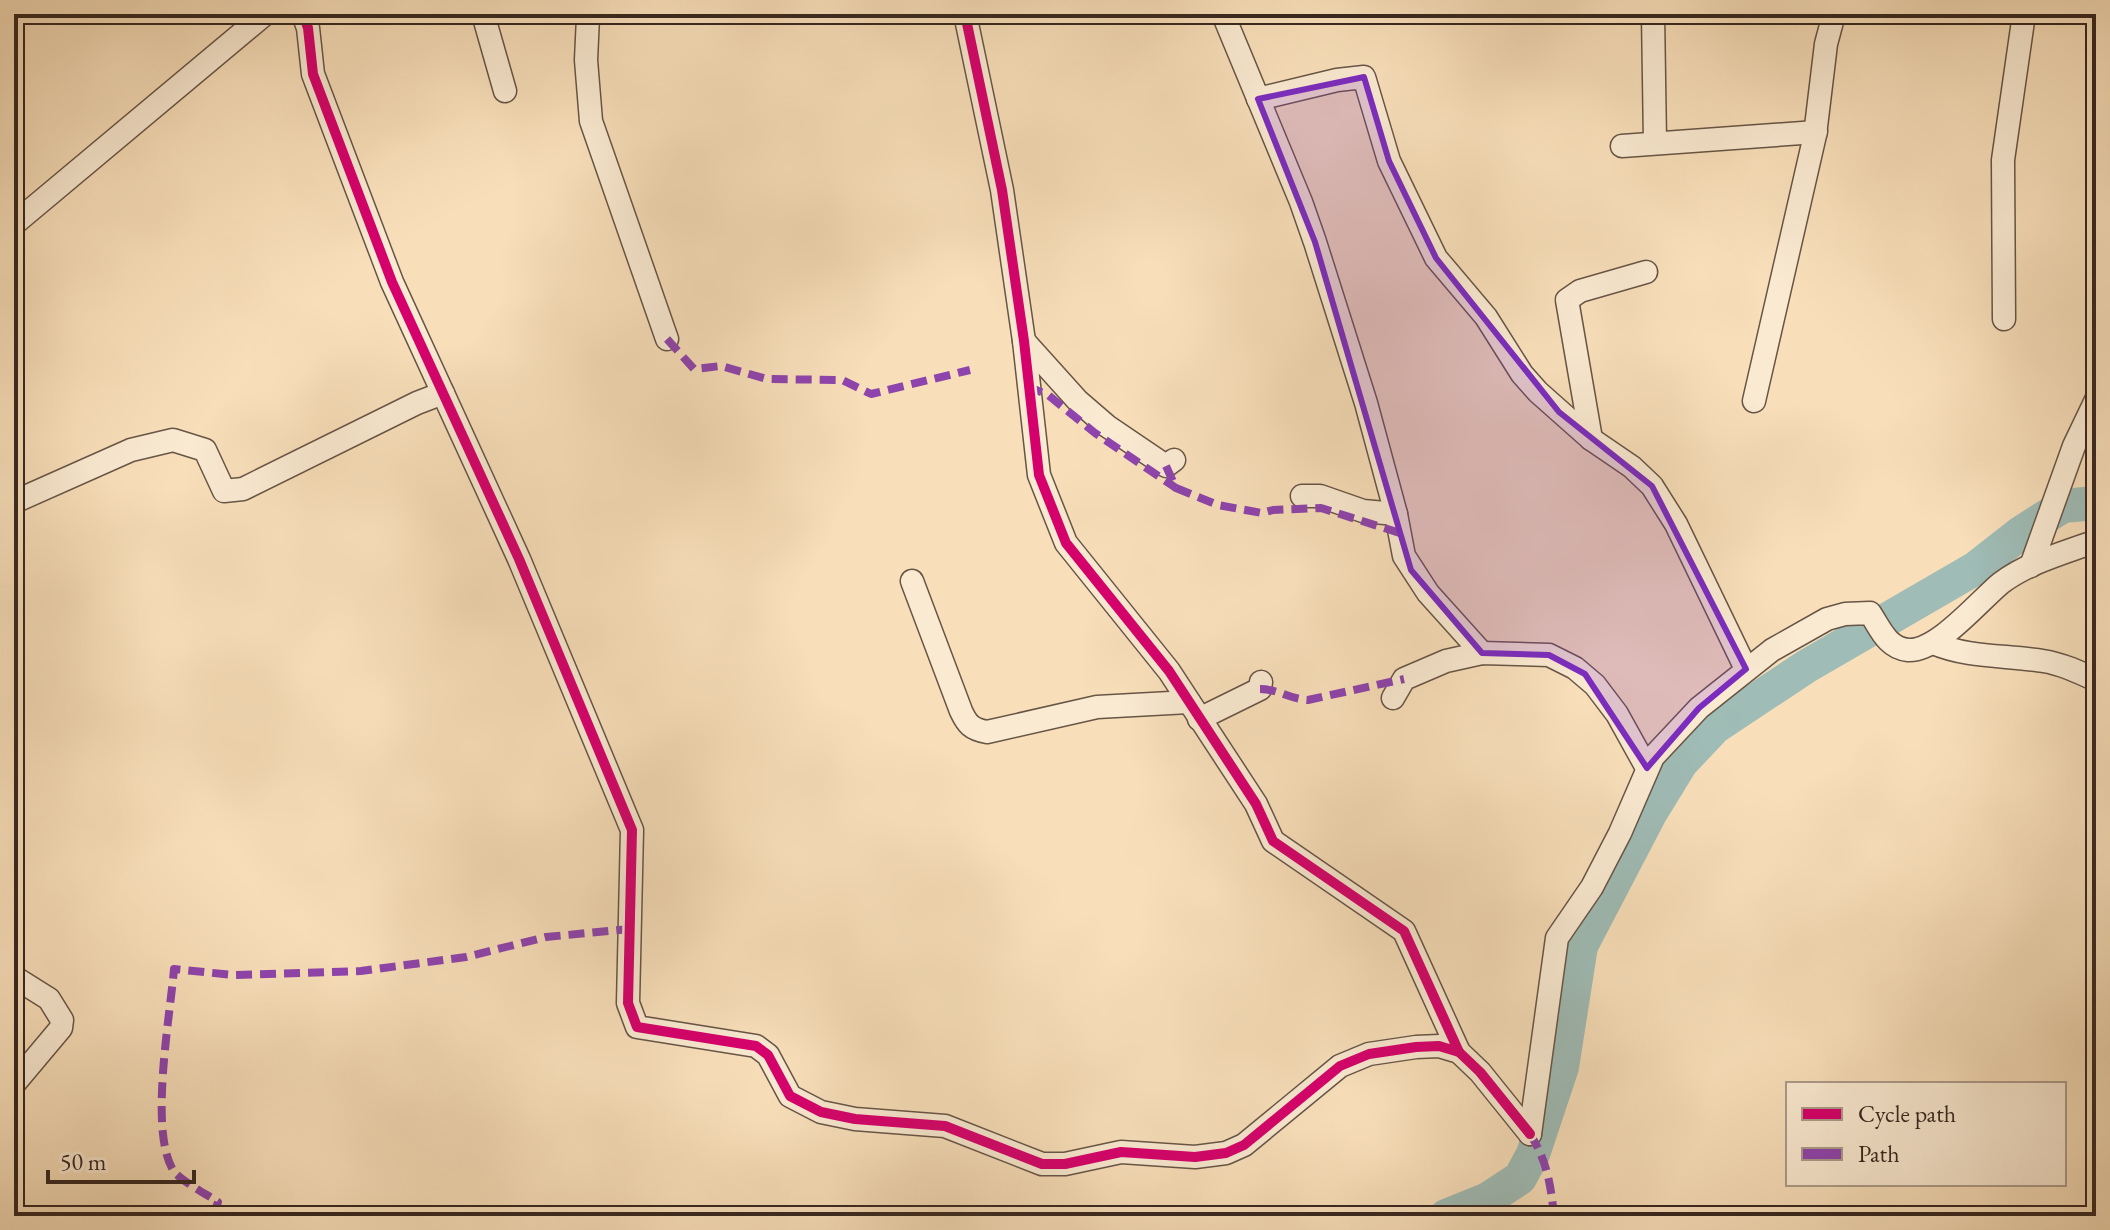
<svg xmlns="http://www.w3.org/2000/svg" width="2110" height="1230" font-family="'EB Garamond',serif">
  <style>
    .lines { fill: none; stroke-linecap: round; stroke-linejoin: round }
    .river { stroke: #9fbcb6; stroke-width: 34 }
    .minor-casing { stroke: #675546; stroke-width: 25 }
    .minor { stroke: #faead2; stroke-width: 22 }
    .quiet { stroke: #8e44ad; stroke-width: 8; stroke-dasharray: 16 8; stroke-linecap: butt }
    .cycleway-casing { stroke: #faead2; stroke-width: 15 }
    .cycleway { stroke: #d6006c; stroke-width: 10 }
    .marked { fill: #7b2cbf; fill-opacity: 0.2; stroke: #7b2cbf; stroke-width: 6; stroke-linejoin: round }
  </style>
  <rect width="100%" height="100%" fill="#f8dfba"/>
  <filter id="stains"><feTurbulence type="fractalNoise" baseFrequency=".0025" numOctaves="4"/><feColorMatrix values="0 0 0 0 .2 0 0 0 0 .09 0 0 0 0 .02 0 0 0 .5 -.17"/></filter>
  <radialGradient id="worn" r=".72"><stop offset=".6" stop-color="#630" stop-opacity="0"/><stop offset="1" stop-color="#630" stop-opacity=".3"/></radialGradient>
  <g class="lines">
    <!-- river -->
    <polyline class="river" points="1446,1216 1488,1199 1520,1178 1533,1154 1562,1067 1581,946 1651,812 1681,763 1715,727 1807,666 1976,568 2022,532 2063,506 2096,503"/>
    <!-- minor casing -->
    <g class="minor-casing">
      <g id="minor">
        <polyline points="303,14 308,28 313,74 392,282 519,559 632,830 628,1003 637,1027 756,1046 768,1055 790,1096 821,1112 855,1119 945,1126 1042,1164 1065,1164 1121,1152 1195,1157 1226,1153 1244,1145 1340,1066 1369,1054 1416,1047 1439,1046 1459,1052 1480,1072 1530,1134"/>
        <polyline points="483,14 505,91"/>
        <polyline points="591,14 588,17 586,60 591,121 667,339"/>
        <polyline points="965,14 1002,190 1024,341 1039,475 1066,543 1169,671 1256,804 1273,841 1404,931 1459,1052"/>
        <polyline points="1223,14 1301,202 1315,242 1366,403 1396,514 1404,556 1428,593 1482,653"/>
        <polyline points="1653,14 1655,143"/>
        <polyline points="1258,99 1337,80 1364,77 1389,161 1436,258 1486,317 1522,374 1538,392 1591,439 1632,467 1652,486 1676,524 1746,669"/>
        <polyline points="1622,146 1816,132"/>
        <polyline points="14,224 265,14"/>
        <polyline points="2004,319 2003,160 2024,14"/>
        <polyline points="1024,341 1078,401 1107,426 1166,466 1174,460"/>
        <polyline points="1754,401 1815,135 1826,44 1834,14"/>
        <polyline points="1591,439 1567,300 1580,291 1646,272"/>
        <polyline points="1302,496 1320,496 1363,511 1396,514"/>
        <polyline points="14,502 131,450 173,440 205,450 224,491 243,489 417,403 443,393"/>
        <polyline points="2031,566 2074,446 2096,400"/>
        <path d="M912,581L961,711C967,724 971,729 987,732L1097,707L1189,702"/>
        <path d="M1933,643C1968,658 2006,655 2043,661C2062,664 2079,672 2096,680"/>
        <polyline points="1393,698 1404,679 1446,661 1482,653 1549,655 1575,668 1595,685 1617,714 1647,768"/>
        <polyline points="1199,719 1260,689 1261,682"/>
        <polyline points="14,977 49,999 62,1020 61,1028 14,1084"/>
        <path d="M1530,1134L1557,938L1592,887L1620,833L1653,757L1699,708L1772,650L1827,619L1845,614L1870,613C1880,628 1887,648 1908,650C1937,652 1979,601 2001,583C2029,562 2064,553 2096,541"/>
      </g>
    </g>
    <!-- minor -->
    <use href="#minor" class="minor"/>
    <!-- quiet -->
    <g class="quiet">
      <polyline points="667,339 694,369 721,366 767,379 842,380 871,394 970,370"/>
      <polyline points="1027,386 1048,395 1095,433 1176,488"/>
      <polyline points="1166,466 1176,488 1218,505 1262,513 1273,510 1321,508 1400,533"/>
      <path d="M1260,689C1278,689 1289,699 1308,700L1404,679"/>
      <path d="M1530,1134C1547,1160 1551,1186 1554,1216"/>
      <path d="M213,1216L218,1202C208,1195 179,1180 173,1170C149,1130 170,1017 174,969L233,975L361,971L466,957L546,937L630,929"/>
    </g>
    <!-- cycleway casing -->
    <g class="cycleway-casing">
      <g id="cycleway">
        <polyline points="303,14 308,28 313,74 392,282 519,559 632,830 628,1003 637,1027 756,1046 768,1055 790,1096 821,1112 855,1119 945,1126 1042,1164 1065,1164 1121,1152 1195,1157 1226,1153 1244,1145 1340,1066 1369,1054 1416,1047 1439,1046 1459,1052 1480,1072 1530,1134"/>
        <polyline points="965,14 1002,190 1024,341 1039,475 1066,543 1169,671 1256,804 1273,841 1404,931 1459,1052"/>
      </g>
    </g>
    <!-- cycleway -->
    <use href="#cycleway" class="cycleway"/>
  </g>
  <!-- marked area -->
  <path class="marked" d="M1364,77L1389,161L1436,258L1559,412L1652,486L1746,669L1699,708L1647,768L1585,674L1549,655L1482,653L1411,570L1315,242L1258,99Z"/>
  <!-- margin -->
  <rect width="2110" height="1230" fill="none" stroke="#f8dfba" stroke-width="48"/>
  <rect x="16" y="16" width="2078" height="1198" fill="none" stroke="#372720" stroke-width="4"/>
  <rect x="24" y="24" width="2062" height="1182" fill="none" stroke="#372720" stroke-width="2"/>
  <!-- legend -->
  <rect x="1786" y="1082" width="280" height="104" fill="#faead2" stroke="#ac9c8b" stroke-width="2"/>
  <rect x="1802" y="1108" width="40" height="12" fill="#d6006c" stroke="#ac9c8b" stroke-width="2"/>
  <text x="1858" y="1122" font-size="24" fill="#372720">Cycle path</text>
  <rect x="1802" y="1148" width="40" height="12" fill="#8e44ad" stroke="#ac9c8b" stroke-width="2"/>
  <text x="1858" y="1162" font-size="24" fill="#372720">Path</text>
  <!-- scale -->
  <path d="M48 1170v12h146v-12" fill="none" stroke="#372720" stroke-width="4"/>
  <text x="60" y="1170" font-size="24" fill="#372720" stroke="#faead2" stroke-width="6" paint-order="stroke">50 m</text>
  <rect width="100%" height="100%" filter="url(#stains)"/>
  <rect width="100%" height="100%" fill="url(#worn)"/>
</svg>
